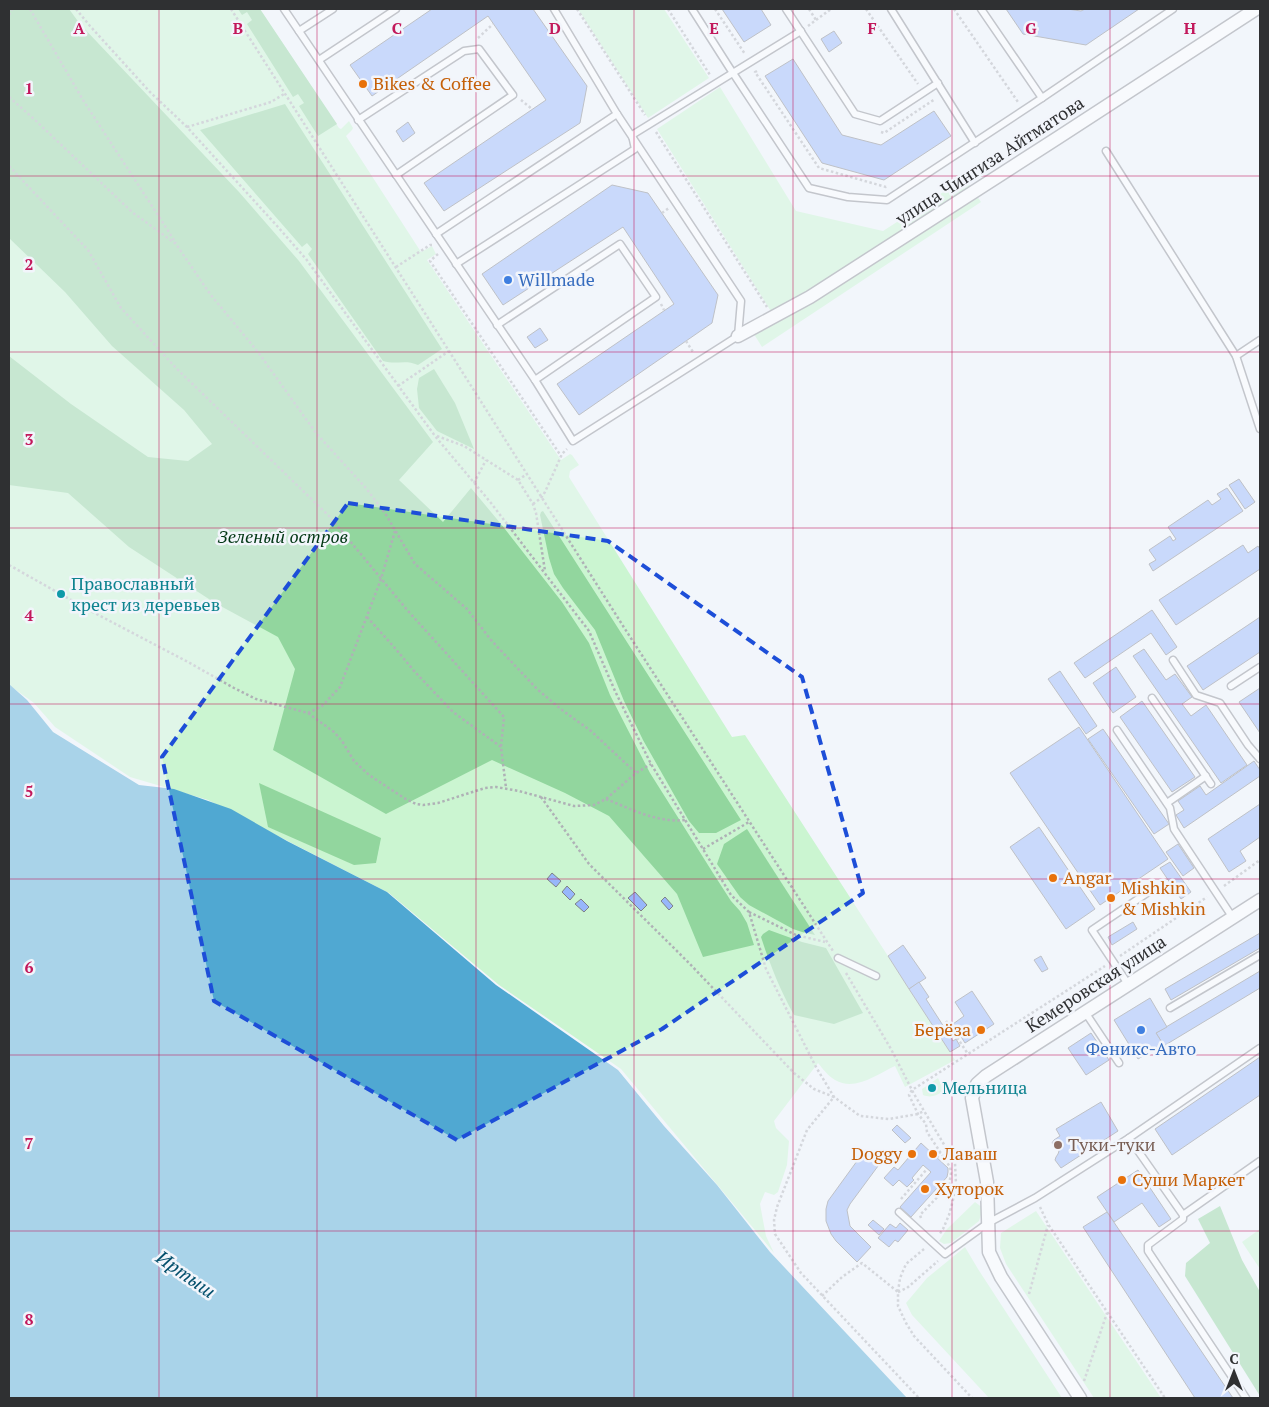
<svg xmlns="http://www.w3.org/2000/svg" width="1269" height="1407" font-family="'PT Serif',serif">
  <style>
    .green { fill: #cbf5d1 }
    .forest { fill: #92d69e }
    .water { fill: #50a8d2 }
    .building { fill: #97b7fb; stroke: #7f8186 }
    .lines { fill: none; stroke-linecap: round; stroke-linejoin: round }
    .service-casing { stroke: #8b8d93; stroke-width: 9 }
    .minor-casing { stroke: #8b8d93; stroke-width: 15 }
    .path { stroke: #afb1b6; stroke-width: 2.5; stroke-dasharray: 2.5 2.5; stroke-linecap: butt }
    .service { stroke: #fff; stroke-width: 6 }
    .minor { stroke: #fff; stroke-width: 12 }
    .marked { fill: none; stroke: #1d4ed8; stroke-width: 4; stroke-dasharray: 10 6; stroke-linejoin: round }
    .grid { fill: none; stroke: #c2185b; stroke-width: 1; stroke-opacity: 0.55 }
    .food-dot { fill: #e8710a; stroke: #f2f5fb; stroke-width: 2 }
    .shop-dot { fill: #3f7fe0; stroke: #f2f5fb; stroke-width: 2 }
    .culture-dot { fill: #0f9aa8; stroke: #f2f5fb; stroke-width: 2 }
    .education-dot { fill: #8d6e63; stroke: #f2f5fb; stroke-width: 2 }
    .labels { text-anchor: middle; stroke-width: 5; stroke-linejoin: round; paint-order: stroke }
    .food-label { font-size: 18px; fill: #c56008; stroke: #f2f5fb; text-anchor: start }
    .street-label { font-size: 18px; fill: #2f3032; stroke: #f2f5fb }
    .shop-label { font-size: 18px; fill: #366cbe; stroke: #f2f5fb; text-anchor: start }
    .park-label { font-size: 18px; font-style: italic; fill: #013613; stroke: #f2f5fb }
    .culture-label { font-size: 18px; fill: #0d838f; stroke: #f2f5fb; text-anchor: start }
    .education-label { font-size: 18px; fill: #785e54; stroke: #f2f5fb; text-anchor: start }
    .water-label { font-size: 19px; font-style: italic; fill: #04506d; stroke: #f2f5fb }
    .grid-label { font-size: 16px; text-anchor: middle; font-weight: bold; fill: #c2185b; stroke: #f2f5fb; stroke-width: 5; stroke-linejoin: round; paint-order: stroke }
  </style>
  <rect width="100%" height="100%" fill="#f2f5fb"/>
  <!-- green -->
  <g class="green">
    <path d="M9,9H260L339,128L341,129L349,121L353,128L352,130L346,136L421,252L432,246L436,254L427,260L561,460L570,454L572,455L579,465L570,471L569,477L732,737L745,735L950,1052L955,1060L905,1087L895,1066C877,1074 855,1092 835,1080C828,1076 823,1069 818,1063L774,1121L776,1128L789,1141L787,1165L778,1192L774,1195L765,1192L760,1204L762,1215L766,1236L774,1253L621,1069L499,985L389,893L208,800L130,777L55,727L34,703L9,685Z"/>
    <polygon points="578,9 664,9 709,78 648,118"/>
    <polygon points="720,87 796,211 883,231 965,178 981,202 762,347 752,331 772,313 657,129"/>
    <path d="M938,1078L943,1089L942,1092C936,1096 930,1098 923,1095L922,1089Z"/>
    <polygon points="975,1202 983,1208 979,1221 951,1243 944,1244 939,1241 947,1229"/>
    <polygon points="1036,1211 1161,1398 1094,1398 1006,1264 1000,1248 1001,1233"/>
    <polygon points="1260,1229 1260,1269 1242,1242"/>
    <polygon points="965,1247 978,1269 1062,1398 989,1398 912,1315 906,1303 927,1278"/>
  </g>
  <!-- forest -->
  <g class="forest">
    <polygon points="9,9 69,9 80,24 239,192 299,261 433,442 399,480 443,522 471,488 501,524 562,602 589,643 610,695 650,773 713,873 731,901 740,911 747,923 754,945 703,957 677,894 609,816 565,793 492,760 386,814 273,750 295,669 278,637 215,603 129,547 68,493 9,485 9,356 71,404 148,457 188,461 212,444 184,410 112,346 65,292 9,238"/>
    <polygon points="238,9 260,9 337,124 318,136 299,106 304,103 298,94 293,97 247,24 252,20 247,12 242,15"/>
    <path d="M285,104L442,349L418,365C405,359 397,365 383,361L308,254L312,249L307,243L302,247L200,130Z"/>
    <polygon points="434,369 455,403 474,449 437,431 419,408 417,389 419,378"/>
    <polygon points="543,511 741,820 716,833 699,833 689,821 643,740 624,701 595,630 563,588 554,574 549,558 540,515 541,512"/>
    <polygon points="259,783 381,838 376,863 354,865 268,827"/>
    <polygon points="747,829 815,935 802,932 793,929 749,905 740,897 717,864 724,844"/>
    <path d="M769,930L802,942L826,948L863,1013L834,1024L794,1015C780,990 770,965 761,937L763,934Z"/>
    <polygon points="1220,1206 1242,1260 1260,1292 1260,1396 1185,1276 1186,1263 1210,1243 1198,1219"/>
  </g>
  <!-- water -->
  <polygon class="water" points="9,684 27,700 53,732 139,785 174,789 231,809 287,841 387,892 496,985 618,1070 664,1126 717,1185 770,1252 907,1398 9,1398"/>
  <!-- building -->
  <g class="building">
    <polygon points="432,9 533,9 587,86 580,123 444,211 424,183 546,100 488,16 372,96 350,65"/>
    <polygon points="722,9 761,9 771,25 744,42"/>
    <polygon points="1006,9 1067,9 1081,11 1085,9 1139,9 1086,45 1023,34"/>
    <polygon points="834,31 842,43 829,52 821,39"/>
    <polygon points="793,59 842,135 881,145 934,111 951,136 884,180 822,163 765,76"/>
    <polygon points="408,122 415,133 403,142 396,131"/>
    <polygon points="612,185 648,193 718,295 712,323 579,415 557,384 674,304 623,227 503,305 482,274"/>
    <polygon points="540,328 548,340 535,348 527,337"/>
    <polygon points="1239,479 1255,502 1245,509 1229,485"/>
    <polygon points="1227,488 1243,511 1153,571 1149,564 1156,560 1149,550 1170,536 1173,541 1176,539 1168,527 1208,500 1212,505 1221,499 1217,494"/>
    <polygon points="1243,545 1248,553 1258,546 1260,549 1260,569 1176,625 1159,600"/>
    <polygon points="1152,610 1177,647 1166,655 1151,633 1085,678 1074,663"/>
    <polygon points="1260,617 1260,652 1203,690 1187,666"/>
    <polygon points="1144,649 1166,680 1175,674 1192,697 1182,704 1191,716 1206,705 1247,765 1221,783 1133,656"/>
    <polygon points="1116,667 1136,697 1113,713 1093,683"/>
    <polygon points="1060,671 1097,726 1086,734 1048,679"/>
    <polygon points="1260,688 1260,733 1239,702"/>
    <polygon points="1142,701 1195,777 1172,792 1120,717"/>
    <polygon points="1079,727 1168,859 1100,905 1010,773"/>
    <polygon points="1103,729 1169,824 1154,834 1088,739"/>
    <polygon points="1254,761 1260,770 1260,776 1184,828 1176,815 1184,810 1178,801 1200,786 1206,795"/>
    <polygon points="1260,804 1260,837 1240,851 1246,861 1229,872 1208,839"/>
    <polygon points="1039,827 1095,909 1066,929 1010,847"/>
    <polygon points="1178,844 1194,868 1183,876 1166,852"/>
    <polygon points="1170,862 1191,892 1181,899 1160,868"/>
    <polygon points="552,873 561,881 556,887 547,879"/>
    <polygon points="567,886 575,894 570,900 562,892"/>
    <polygon points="635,892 647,905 641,911 628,898"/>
    <polygon points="665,897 673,906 669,910 661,901"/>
    <polygon points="581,899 589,907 584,912 575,904"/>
    <polygon points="1133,922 1137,929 1112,945 1108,937"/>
    <polygon points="1260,933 1260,948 1171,1000 1165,989"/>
    <polygon points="903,945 926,978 909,989 888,956"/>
    <polygon points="1041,956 1048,969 1042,972 1034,960"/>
    <polygon points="1260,971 1260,988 1162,1047 1163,1044 1156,1033"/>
    <polygon points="919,982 929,997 926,999 953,1041 956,1039 960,1046 950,1052 909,989"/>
    <polygon points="972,991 994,1024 965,1043 953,1024 964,1016 955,1002"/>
    <polygon points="1150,998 1167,1027 1156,1033 1163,1044 1138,1059 1114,1020"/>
    <polygon points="1091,1033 1109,1060 1086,1075 1068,1048"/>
    <polygon points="1260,1057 1260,1095 1172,1155 1155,1129"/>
    <polygon points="1101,1102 1118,1131 1061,1168 1055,1160 1056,1157 1058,1154 1059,1151 1052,1143 1054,1140 1060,1136 1056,1129"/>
    <polygon points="897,1125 911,1138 905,1143 892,1130"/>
    <polygon points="921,1143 948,1168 948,1172 947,1177 911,1217 900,1207 931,1172 923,1165 912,1178 914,1180 907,1187 899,1180 893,1186 884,1178 894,1167 898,1170"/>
    <polygon points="865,1150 881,1162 850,1204 847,1210 850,1226 871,1247 857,1262 836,1241 831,1234 826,1221 826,1209 828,1201"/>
    <polygon points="1138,1170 1171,1219 1159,1227 1142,1203 1114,1222 1097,1197"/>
    <polygon points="1107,1212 1162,1293 1233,1398 1195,1398 1083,1227"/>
    <polygon points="873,1220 884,1229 879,1235 868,1225"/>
    <polygon points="900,1223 908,1230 898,1242 895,1240 889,1247 878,1238 890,1224 896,1228"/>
  </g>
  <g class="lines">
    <!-- service casing -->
    <g class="service-casing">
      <g id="service">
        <polyline points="284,9 535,380 573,441 738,336 741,301 617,114 554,9"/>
        <polyline points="692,9 729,67 809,188 848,197 887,200 1042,98 1173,9"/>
        <polyline points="786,9 855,114 880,121 938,83"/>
        <polyline points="891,9 975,143"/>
        <polyline points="981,9 1042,98"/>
        <polyline points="299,31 333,9"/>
        <polyline points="319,60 396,9"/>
        <polyline points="358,120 464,51 479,49 513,95 396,175"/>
        <polyline points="1106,151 1236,356 1260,429"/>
        <polyline points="436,234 617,114"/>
        <polyline points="456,264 635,149 632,135 801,31"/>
        <polyline points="497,325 620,244 656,297 535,380"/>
        <polyline points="1236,356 1260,340"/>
        <polyline points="1173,660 1196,695 1220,703 1248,745 1260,759"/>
        <polyline points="1231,686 1260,667"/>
        <polyline points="1152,698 1211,784"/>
        <polyline points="1117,730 1170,808 1174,829 1233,918"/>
        <polyline points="1167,803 1206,776"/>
        <polyline points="838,958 876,976"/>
        <polyline points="1128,984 1092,930 1153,889"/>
        <polyline points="1170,1008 1260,955"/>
        <polyline points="1085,1012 1119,1063"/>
        <polyline points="1129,1138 1183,1215 1183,1219 1148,1245 1148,1251 1246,1398"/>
        <polyline points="899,1212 945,1254 988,1223 1035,1198 1129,1138 1260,1048"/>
        <polyline points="1183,1215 1260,1161"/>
      </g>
    </g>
    <!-- minor casing -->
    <g class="minor-casing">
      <g id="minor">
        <polyline points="738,336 810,297 1059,137 1256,9"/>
        <polyline points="1080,1398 1001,1277 989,1252 987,1182 972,1098 977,1084 986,1076 1260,900"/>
      </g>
    </g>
    <!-- path -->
    <g class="path">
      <polyline points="30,9 83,100 176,243"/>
      <polyline points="76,9 90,26 150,92 187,127 278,227 306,259 435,436 491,503 589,631 615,691 651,764 731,895 749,912 766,969 816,1067 834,1097 860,1116 889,1119 918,1114 924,1111"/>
      <polyline points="231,9 449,351 625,629 833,951"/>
      <polyline points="577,9 645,115"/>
      <polyline points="668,9 710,75"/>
      <polyline points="715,9 745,54"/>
      <polyline points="809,9 816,20"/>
      <polyline points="866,9 918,84"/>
      <polyline points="954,9 1018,102"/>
      <polyline points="9,15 12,9"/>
      <polyline points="808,26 831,9"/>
      <polyline points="478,38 493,24"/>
      <polyline points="757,71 755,72 819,168 886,187 888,186"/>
      <polyline points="9,97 34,119 132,212 176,244 210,294 258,352 316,433 365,487 385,513 415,564 467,609 491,640 537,689 562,710 591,731 636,773"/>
      <polyline points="521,100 532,109"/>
      <polyline points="187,127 271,102 284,94"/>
      <polyline points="656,132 767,307"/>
      <polyline points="881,132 884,133 935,99"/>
      <polyline points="9,166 88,250 121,308 176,368 330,517 408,611 504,717 501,747 506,788"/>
      <polyline points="662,213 669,208"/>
      <polyline points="438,254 430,261 561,456"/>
      <polyline points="396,267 430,245 432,245"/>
      <polyline points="661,304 664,310"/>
      <polyline points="686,341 693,352"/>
      <polyline points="398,386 449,351"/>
      <polyline points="437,436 464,446 518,480 533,504 536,513 545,571"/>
      <polyline points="518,480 527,474"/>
      <polyline points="474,483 486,460"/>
      <polyline points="533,504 541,498 545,492 562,454 567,449"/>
      <polyline points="9,565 87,609 188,662 234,688 256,699 308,713 334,732 342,741 354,761 369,775 404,798 416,804 423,805 438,803 485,788 496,787 519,791 574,806 594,805 606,799 636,773 651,764"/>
      <polyline points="367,617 394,647 415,672 453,712 501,747"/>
      <polyline points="308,713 322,706 340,687 381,579 395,531"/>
      <polyline points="541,797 589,864 688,962 794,1073 814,1089 834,1097 807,1130 777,1207 774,1220 775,1234 801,1273 919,1398"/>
      <path d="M606,799C631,809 657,823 685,820"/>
      <polyline points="703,849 749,822"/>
      <polyline points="1224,886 1260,860"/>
      <polyline points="749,912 796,935 825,942"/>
      <polyline points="1120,956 1207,897"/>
      <polyline points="846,973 891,1049 914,1094 955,1163 956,1184 953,1200 949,1215 943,1229 939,1235"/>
      <polyline points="946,1021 968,1054"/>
      <polyline points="937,1158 940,1152"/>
      <polyline points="901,1199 927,1169"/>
      <polyline points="1040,1207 1048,1224 1165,1398"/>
      <polyline points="921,1218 920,1215 949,1185 951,1173 950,1167 927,1132 926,1124 918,1114 909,1095 912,1090 1105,966"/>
      <polyline points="924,1249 906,1264 900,1278 898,1292 898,1306 906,1323 914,1336 972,1398"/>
      <polyline points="898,1292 907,1288 938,1261"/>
      <polyline points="1029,1294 1048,1225"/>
      <polyline points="822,1296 842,1277 862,1263 898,1292"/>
      <polyline points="1084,1381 1107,1313"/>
    </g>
    <!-- service -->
    <use href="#service" class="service"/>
    <!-- minor -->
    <use href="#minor" class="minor"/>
  </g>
  <!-- marked area -->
  <path d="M0 0H1269V1407H0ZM348,503L608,541L802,677L863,893L662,1029L457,1140L214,1001L162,757Z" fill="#f2f5fb" fill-opacity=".55" fill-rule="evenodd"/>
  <path class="marked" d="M348,503L608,541L802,677L863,893L662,1029L457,1140L214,1001L162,757Z"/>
  <!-- grid -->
  <path class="grid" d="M159,9V1398M317,9V1398M476,9V1398M634,9V1398M793,9V1398M952,9V1398M1110,9V1398M9,176H1260M9,352H1260M9,528H1260M9,704H1260M9,879H1260M9,1055H1260M9,1231H1260"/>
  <!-- markers -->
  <g class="food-dot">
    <circle cx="363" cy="84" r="5"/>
    <circle cx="1053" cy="878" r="5"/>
    <circle cx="1111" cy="898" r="5"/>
    <circle cx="981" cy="1030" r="5"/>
    <circle cx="912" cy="1154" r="5"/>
    <circle cx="933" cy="1154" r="5"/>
    <circle cx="1122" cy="1180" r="5"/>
    <circle cx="925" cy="1189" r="5"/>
  </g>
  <g class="shop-dot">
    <circle cx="508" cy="280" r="5"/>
    <circle cx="1141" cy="1030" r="5"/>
  </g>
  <g class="culture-dot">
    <circle cx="61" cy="594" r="5"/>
    <circle cx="932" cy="1088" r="5"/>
  </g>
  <circle class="education-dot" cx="1058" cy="1145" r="5"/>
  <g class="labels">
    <!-- food labels -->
    <g class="food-label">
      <text x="373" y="90">Bikes &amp; Coffee</text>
      <text x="1063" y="884">Angar</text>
      <text x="1121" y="894">Mishkin<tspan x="1121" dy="21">&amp; Mishkin</tspan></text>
      <text x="971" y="1036" text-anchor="end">Берёза</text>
      <text x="902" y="1160" text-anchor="end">Doggy</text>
      <text x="943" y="1160">Лаваш</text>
      <text x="1132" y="1186">Суши Маркет</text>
      <text x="935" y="1195">Хуторок</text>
    </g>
    <!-- street labels -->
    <g class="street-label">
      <text transform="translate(990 161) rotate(-33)" y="6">улица Чингиза Айтматова</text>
      <text transform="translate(1096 984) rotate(-33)" y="6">Кемеровская улица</text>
    </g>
    <!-- shop labels -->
    <g class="shop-label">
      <text x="518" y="286">Willmade</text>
      <text x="1141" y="1055" text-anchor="middle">Феникс-Авто</text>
    </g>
    <!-- park labels -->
    <g class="park-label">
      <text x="283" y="543">Зеленый остров</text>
    </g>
    <!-- culture labels -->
    <g class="culture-label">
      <text x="71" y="590">Православный<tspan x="71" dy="21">крест из деревьев</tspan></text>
      <text x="942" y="1094">Мельница</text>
    </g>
    <!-- education labels -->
    <g class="education-label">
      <text x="1068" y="1151">Туки-туки</text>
    </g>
    <!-- water labels -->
    <g class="water-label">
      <text transform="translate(186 1274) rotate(35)" y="7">Иртыш</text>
    </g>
  </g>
  <g class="grid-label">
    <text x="79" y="34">A</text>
    <text x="238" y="34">B</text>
    <text x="397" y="34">C</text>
    <text x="555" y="34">D</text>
    <text x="714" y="34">E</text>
    <text x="872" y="34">F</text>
    <text x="1031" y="34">G</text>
    <text x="1190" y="34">H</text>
    <text x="29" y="94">1</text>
    <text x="29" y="270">2</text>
    <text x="29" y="445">3</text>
    <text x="29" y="621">4</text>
    <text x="29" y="797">5</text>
    <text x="29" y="973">6</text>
    <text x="29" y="1149">7</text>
    <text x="29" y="1325">8</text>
  </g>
  <!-- border -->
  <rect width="1269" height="1407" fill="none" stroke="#2f3032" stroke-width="20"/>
  <!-- north arrow -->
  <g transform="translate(1234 1372)" stroke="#f2f5fb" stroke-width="4" paint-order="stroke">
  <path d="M0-4L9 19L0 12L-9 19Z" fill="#2f3032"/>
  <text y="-8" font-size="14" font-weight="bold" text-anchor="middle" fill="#2f3032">С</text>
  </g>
</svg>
